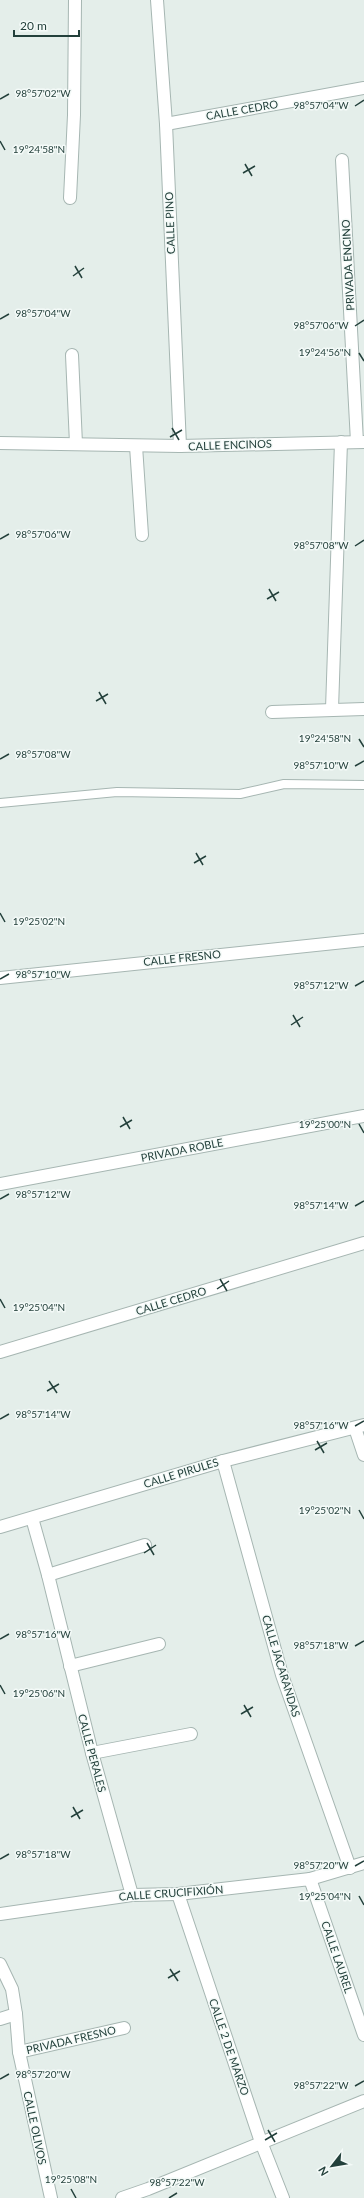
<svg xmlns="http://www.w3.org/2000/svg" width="364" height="2198" font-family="Lato,sans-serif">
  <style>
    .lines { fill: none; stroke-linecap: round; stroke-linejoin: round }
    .service-casing { stroke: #a6b6b2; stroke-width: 10 }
    .minor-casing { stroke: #a6b6b2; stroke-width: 14 }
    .tertiary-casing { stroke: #a6b6b2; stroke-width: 14 }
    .service { stroke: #fff; stroke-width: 8 }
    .minor { stroke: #fff; stroke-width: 12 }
    .tertiary { stroke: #fff; stroke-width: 12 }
    .ticks { fill: none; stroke: #23403b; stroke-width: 1.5 }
    .labels { text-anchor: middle; stroke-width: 3; stroke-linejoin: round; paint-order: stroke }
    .street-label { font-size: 11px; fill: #23403b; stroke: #f4faf8 }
    .ticks-label { font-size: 10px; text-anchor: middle; fill: #23403b; stroke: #f4faf8; stroke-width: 3; stroke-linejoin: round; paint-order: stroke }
  </style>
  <rect width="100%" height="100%" fill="#e4eeea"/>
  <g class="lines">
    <!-- service casing -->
    <g class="service-casing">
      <polyline id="service" points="0,803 117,792 240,794 284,784 364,785"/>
    </g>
    <!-- minor casing -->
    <g class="minor-casing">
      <g id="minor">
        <polyline points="157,0 166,124 180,446"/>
        <polyline points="166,124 364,88"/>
        <polyline points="342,160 357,442"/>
        <polyline points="70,198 74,115 75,0"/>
        <polyline points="72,355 76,444"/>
        <polyline points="0,443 180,446 364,442"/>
        <polyline points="136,446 142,535"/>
        <polyline points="332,709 341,442"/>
        <polyline points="272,712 364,709"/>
        <polyline points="0,1184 364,1116"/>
        <polyline points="0,1352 364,1243"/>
        <polyline points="355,1428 364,1455"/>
        <polyline points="223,1461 282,1675 350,1868"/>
        <polyline points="32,1518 48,1575 92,1753 132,1895"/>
        <polyline points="0,1527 223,1461 364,1425"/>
        <polyline points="48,1575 145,1545"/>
        <polyline points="70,1666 159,1644"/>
        <polyline points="92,1753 191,1734"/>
        <polyline points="310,1879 364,1863"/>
        <polyline points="178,1894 261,2142 283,2198"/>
        <polyline points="0,1964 12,1989 16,2014 19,2052 51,2198"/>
        <polyline points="0,2019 16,2014"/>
        <polyline points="19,2052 124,2028"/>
        <polyline points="122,2198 148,2189 364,2101"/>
      </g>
    </g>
    <!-- tertiary casing -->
    <g class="tertiary-casing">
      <g id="tertiary">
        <polyline points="0,978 364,940"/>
        <polyline points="0,1914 132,1895 178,1894 310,1879 364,2035"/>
      </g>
    </g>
    <!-- service -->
    <use href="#service" class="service"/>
    <!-- minor -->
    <use href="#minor" class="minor"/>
    <!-- tertiary -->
    <use href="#tertiary" class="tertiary"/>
  </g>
  <!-- ticks -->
  <path class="ticks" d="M0,99L9,94M355,106L364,100M0,141L5,150M245,164L252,176M243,173L255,166M75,266L82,278M73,276L84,268M0,319L9,314M355,326L364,320M359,353L364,361M172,428L179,440M170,437L182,430M0,539L9,534M355,546L364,540M269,589L276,601M267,599L279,592M99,692L106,704M96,701L108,694M359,739L364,747M0,759L9,754M355,766L364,761M196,853L203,865M194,863L206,856M0,913L5,922M0,979L9,974M355,986L364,981M293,1015L300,1027M291,1025L303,1017M123,1117L130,1129M359,1124L364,1133M120,1127L132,1120M0,1199L9,1194M355,1206L364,1201M220,1279L227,1291M217,1289L229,1281M0,1299L5,1308M49,1381L57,1393M47,1391L59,1384M0,1419L9,1414M355,1426L364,1421M317,1441L324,1453M315,1450L327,1443M359,1510L364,1519M147,1543L154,1555M144,1553L156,1545M0,1639L9,1634M355,1646L364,1641M0,1685L5,1694M244,1705L251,1717M241,1714L253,1707M73,1807L80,1819M71,1817L83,1810M0,1859L9,1854M355,1866L364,1861M359,1896L364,1905M170,1969L178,1981M168,1978L180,1971M0,2079L9,2074M355,2086L364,2081M268,2130L275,2142M265,2140L277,2133M71,2189L76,2198M169,2198L177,2193"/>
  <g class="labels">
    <!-- street labels -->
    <g class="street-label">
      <text transform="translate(242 110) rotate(-10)" y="4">CALLE CEDRO</text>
      <text transform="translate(170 223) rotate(-92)" y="4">CALLE PINO</text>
      <text transform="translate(348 265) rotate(-93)" y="4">PRIVADA ENCINO</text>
      <text transform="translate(230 445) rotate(-2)" y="4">CALLE ENCINOS</text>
      <text transform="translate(182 958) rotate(-6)" y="4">CALLE FRESNO</text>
      <text transform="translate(182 1150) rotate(-11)" y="4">PRIVADA ROBLE</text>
      <text transform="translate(171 1301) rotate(-17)" y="4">CALLE CEDRO</text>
      <text transform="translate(181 1473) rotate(-17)" y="4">CALLE PIRULES</text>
      <text transform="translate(281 1666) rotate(73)" y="4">CALLE JACARANDAS</text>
      <text transform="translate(92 1753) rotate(75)" y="4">CALLE PERALES</text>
      <text transform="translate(171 1893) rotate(-4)" y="4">CALLE CRUCIFIXIÓN</text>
      <text transform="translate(337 1957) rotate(71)" y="4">CALLE LAUREL</text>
      <text transform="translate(71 2040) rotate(-13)" y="4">PRIVADA FRESNO</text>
      <text transform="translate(229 2047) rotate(71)" y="4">CALLE 2 DE MARZO</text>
      <text transform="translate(35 2128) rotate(78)" y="4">CALLE OLIVOS</text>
    </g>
  </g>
  <g class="ticks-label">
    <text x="43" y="97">98°57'02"W</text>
    <text x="321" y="109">98°57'04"W</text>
    <text x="39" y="153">19°24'58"N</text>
    <text x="43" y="317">98°57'04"W</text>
    <text x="321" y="329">98°57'06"W</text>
    <text x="325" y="356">19°24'56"N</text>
    <text x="43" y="538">98°57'06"W</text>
    <text x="321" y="549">98°57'08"W</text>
    <text x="325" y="742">19°24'58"N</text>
    <text x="43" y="758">98°57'08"W</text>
    <text x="321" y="769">98°57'10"W</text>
    <text x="39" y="925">19°25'02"N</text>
    <text x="43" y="978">98°57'10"W</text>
    <text x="321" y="989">98°57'12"W</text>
    <text x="325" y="1128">19°25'00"N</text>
    <text x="43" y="1198">98°57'12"W</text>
    <text x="321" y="1209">98°57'14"W</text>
    <text x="39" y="1311">19°25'04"N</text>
    <text x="43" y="1418">98°57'14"W</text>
    <text x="321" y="1429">98°57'16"W</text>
    <text x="325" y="1514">19°25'02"N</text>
    <text x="43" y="1638">98°57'16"W</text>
    <text x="321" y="1649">98°57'18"W</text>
    <text x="39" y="1697">19°25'06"N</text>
    <text x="43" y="1858">98°57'18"W</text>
    <text x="321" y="1869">98°57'20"W</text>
    <text x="325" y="1900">19°25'04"N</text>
    <text x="43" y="2078">98°57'20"W</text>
    <text x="321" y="2089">98°57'22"W</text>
    <text x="71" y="2183">19°25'08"N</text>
    <text x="177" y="2186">98°57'22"W</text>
  </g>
  <!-- north arrow -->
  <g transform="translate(332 2166) rotate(239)" stroke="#f4faf8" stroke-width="3" paint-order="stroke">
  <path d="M0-3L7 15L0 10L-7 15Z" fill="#23403b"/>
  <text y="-6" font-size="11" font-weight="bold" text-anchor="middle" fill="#23403b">N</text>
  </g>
  <!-- scale -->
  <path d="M14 30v6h65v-6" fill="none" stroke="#23403b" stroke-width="2"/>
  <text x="20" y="30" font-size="12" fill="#23403b" stroke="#f4faf8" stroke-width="3" paint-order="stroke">20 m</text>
</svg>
